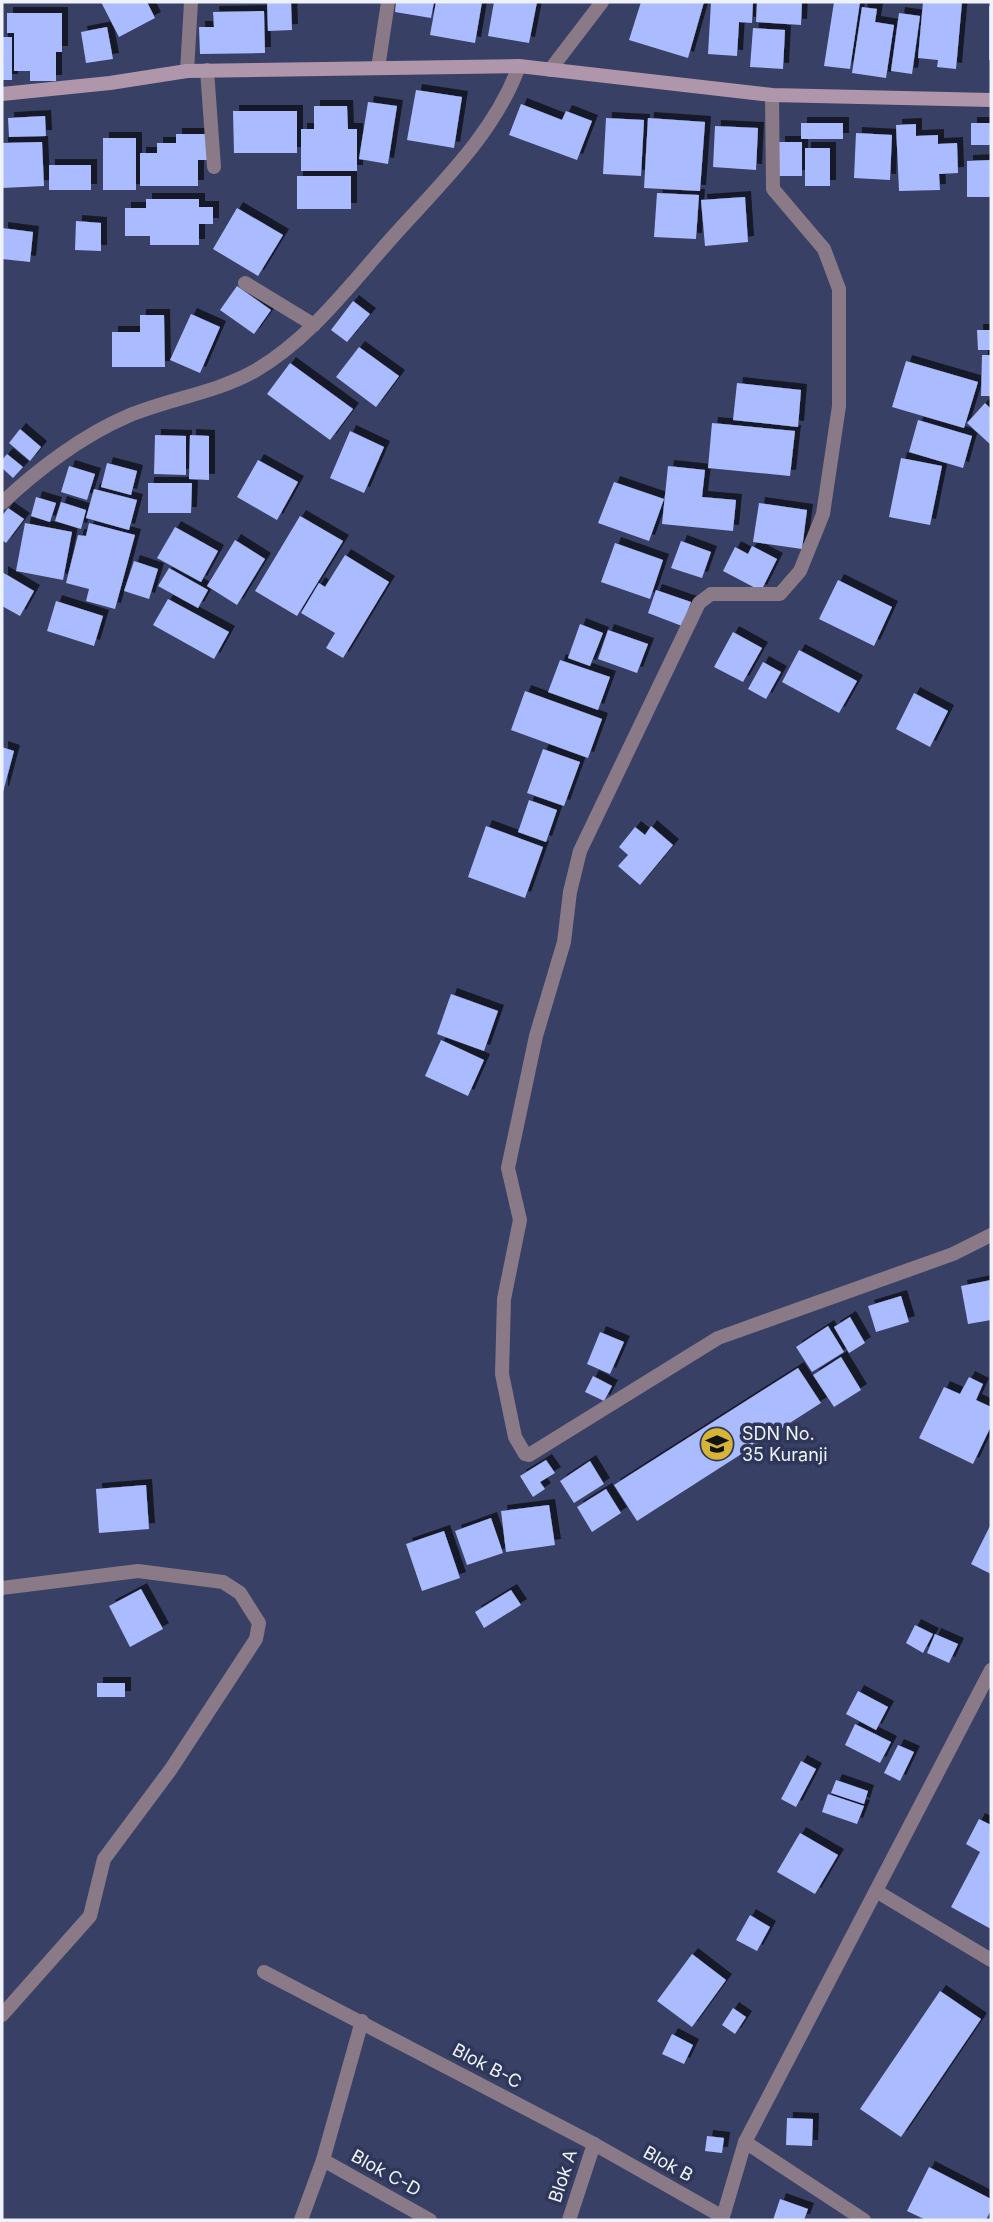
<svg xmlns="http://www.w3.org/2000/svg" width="993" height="2222" font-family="Inter,sans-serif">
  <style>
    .building { fill: #abbbff; filter: url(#shadow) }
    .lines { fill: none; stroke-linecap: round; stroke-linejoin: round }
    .street { stroke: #8a7986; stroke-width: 14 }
    .secondary { stroke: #b096ab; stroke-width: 14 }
    .labels { text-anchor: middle; stroke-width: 7; stroke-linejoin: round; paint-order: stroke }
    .poi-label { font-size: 18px; fill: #eff2fb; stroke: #2e3659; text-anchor: start }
    .street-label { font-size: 18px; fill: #eff2fb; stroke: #2e3659 }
  </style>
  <defs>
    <filter id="shadow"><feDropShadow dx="6" dy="-6" stdDeviation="0" flood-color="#0009"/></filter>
  </defs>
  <rect width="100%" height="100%" fill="#384065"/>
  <!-- building -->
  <g class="building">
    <polygon points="101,2 147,2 155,18 119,37"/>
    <polygon points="267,2 291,2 292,30 268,31"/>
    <polygon points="396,2 434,2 431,18 395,12"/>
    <polygon points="436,2 482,2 475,43 430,35"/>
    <polygon points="494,2 537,2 529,43 488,36"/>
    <polygon points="641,2 704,2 688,58 629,40"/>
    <polygon points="711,2 753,2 752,23 739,22 737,56 708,54"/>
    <polygon points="757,2 802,2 801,25 756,22"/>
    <polygon points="834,2 860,2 850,69 824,66"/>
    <polygon points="923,2 962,2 956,69 937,67 938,60 918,58"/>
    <rect x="989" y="6" width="2" height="54"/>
    <polygon points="862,7 877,9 875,22 894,25 886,78 852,73"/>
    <polygon points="264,11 265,53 200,54 199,27 214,27 213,12"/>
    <polygon points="7,13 62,13 62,52 56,52 56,81 30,81 30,71 14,71 14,33 7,33"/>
    <polygon points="899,13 920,16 912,74 891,71"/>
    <polygon points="107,27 113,59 86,63 81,32"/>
    <polygon points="753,28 785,30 783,69 750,67"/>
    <rect x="2" y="37" width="10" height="43"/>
    <polygon points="416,90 462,97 454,148 407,140"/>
    <polygon points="368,102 397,106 388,164 359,159"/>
    <polygon points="521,104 562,120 566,111 592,121 577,160 509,135"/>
    <polygon points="314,106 347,106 348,129 357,129 357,171 301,171 301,129 314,129"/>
    <polygon points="233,111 297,111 297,153 234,153"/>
    <polygon points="45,116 46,136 9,137 8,118"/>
    <polygon points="606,118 644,120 641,176 603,174"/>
    <polygon points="648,118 705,122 700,191 644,188"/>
    <rect x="801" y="123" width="42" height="16"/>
    <rect x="971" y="123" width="20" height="22"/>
    <polygon points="916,124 916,136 938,135 938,144 957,143 958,173 939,174 940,190 899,191 896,125"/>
    <polygon points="715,126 758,128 756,170 713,167"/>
    <polygon points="856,133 892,135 890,180 854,178"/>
    <polygon points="176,134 207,134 207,160 198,160 198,186 140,186 140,153 157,153 157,143 176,143"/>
    <rect x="103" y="138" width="33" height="52"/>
    <polygon points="42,142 44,186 2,188 2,143"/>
    <rect x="779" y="142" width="23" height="34"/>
    <rect x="805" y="148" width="25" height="38"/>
    <polygon points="991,160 991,197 967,197 967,161"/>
    <rect x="49" y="165" width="42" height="25"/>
    <rect x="297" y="176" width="54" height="33"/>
    <polygon points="657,193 699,195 696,239 654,237"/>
    <polygon points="745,197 748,242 705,246 701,200"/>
    <polygon points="146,199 199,199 199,207 213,207 213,224 199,224 199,245 150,245 150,236 125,236 125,208 146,208"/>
    <polygon points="237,208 283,235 258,276 213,249"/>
    <polygon points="76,221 101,223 101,251 75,250"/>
    <polygon points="2,228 33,232 30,262 2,259"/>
    <polygon points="237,286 271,310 254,334 220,310"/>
    <polygon points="353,301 370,314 347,342 331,330"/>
    <polygon points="191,314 220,327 200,373 170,360"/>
    <polygon points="140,315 164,315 165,367 112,367 112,332 140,332"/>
    <polygon points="977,330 991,330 991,350 978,350"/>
    <polygon points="359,347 399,376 376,407 336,377"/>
    <polygon points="982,355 991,355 991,396 981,396"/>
    <polygon points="906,361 978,382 964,428 892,407"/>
    <polygon points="290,363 353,409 330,440 267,394"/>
    <polygon points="737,383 801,390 798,427 733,420"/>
    <polygon points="985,403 991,409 991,445 967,423"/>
    <polygon points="918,420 972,436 963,468 909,452"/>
    <polygon points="712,423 795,431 790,476 708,468"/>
    <polygon points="20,429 41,447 30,461 9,443"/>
    <polygon points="350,431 384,447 364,493 330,478"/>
    <polygon points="155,435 186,436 186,475 154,474"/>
    <polygon points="190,435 209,436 209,480 189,479"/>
    <polygon points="7,454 23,467 13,478 2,468 2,460"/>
    <polygon points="901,458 942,466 930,525 889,517"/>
    <polygon points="258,460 298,482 277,520 237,497"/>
    <polygon points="107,463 137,471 131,495 101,487"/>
    <polygon points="69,466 95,474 87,500 61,492"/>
    <polygon points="668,466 705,470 702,497 736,500 733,531 662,524"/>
    <polygon points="614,482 664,499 649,541 598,523"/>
    <polygon points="148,483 192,483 191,513 148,513"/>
    <polygon points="94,489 137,500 129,530 86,518"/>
    <polygon points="36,497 56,503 50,522 31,516"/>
    <polygon points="61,502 86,510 81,529 55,521"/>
    <polygon points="759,503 807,510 802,549 753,542"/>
    <polygon points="8,508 24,519 6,543 2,540 2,516"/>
    <polygon points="300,516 343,541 297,616 255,591"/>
    <polygon points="25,523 72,532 63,580 16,571"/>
    <polygon points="89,523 135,535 115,609 86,601 89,589 66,583 78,535 86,536"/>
    <polygon points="175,527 218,551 201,582 157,558"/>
    <polygon points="235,540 265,559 237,605 207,586"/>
    <polygon points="681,541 711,552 702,578 671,568"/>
    <polygon points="615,543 663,560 650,599 601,582"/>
    <polygon points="752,546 777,559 761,591 723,571 735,547 748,554"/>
    <polygon points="345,555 389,582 343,658 326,648 335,633 301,613 319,583 325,587"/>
    <polygon points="134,561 158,569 149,599 124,591"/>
    <polygon points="169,568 208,590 198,608 158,586"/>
    <polygon points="2,572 34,591 20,616 2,606"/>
    <polygon points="838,580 892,607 874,646 819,619"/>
    <polygon points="656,590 691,602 682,626 648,613"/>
    <polygon points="168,599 229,632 214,659 153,625"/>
    <polygon points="56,601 103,616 94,646 47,631"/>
    <polygon points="580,624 603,633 590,666 568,658"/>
    <polygon points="608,630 648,644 637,673 598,659"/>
    <polygon points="733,632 762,648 743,682 714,667"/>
    <polygon points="799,650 857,681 839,713 782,682"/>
    <polygon points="560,660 610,677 598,710 548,692"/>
    <polygon points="763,662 781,672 766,699 748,689"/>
    <polygon points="525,691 602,719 588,758 511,730"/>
    <polygon points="914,693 948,711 930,747 896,729"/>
    <polygon points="2,747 14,751 3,792 2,792"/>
    <polygon points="543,749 580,762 564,806 527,793"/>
    <polygon points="529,800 557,810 546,842 518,832"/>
    <polygon points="486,826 543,847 525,898 468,877"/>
    <polygon points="651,826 673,845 640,885 618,866 628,855 619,847 635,827 645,835"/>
    <polygon points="451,994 498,1011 484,1051 437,1034"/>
    <polygon points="441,1040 484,1060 468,1096 425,1076"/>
    <polygon points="991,1280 991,1320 968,1324 961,1286"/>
    <polygon points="901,1296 909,1322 876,1332 868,1306"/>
    <polygon points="850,1317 865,1343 849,1353 834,1327"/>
    <polygon points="828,1326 844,1352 812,1372 796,1347"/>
    <polygon points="600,1332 624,1342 610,1374 587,1364"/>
    <polygon points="841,1357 861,1390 834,1407 813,1375"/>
    <polygon points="798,1368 821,1403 637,1521 614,1485"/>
    <polygon points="593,1376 612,1386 604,1401 585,1392"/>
    <polygon points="969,1377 983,1384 976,1400 991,1407 991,1426 973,1464 919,1438 944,1387 960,1394"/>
    <polygon points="546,1460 555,1473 540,1482 545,1489 533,1497 520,1476"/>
    <polygon points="590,1461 604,1484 574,1503 560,1481"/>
    <polygon points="146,1485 149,1529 99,1533 96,1489"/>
    <polygon points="606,1489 621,1513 592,1532 577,1507"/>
    <polygon points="549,1505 555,1545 506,1552 501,1511"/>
    <polygon points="491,1518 503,1553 467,1565 455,1531"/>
    <polygon points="991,1524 991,1574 971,1564"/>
    <polygon points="444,1531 460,1578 422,1591 406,1544"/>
    <polygon points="141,1589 163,1629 130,1647 109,1606"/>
    <polygon points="511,1590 521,1605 484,1628 475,1612"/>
    <polygon points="915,1625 933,1634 923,1653 906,1643"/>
    <polygon points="935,1634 958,1644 949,1663 927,1653"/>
    <rect x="97" y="1683" width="28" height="14"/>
    <polygon points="858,1691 888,1707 876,1730 846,1714"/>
    <polygon points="855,1724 891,1742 880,1763 845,1745"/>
    <polygon points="898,1745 914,1752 900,1781 884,1773"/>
    <polygon points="801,1761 816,1769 796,1807 781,1799"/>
    <polygon points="836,1780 868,1791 864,1804 831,1793"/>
    <polygon points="828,1794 864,1806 857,1824 822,1812"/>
    <polygon points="979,1819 991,1825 991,1929 951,1907 980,1852 966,1844"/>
    <polygon points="800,1833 838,1855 815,1894 777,1872"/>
    <polygon points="750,1915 770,1927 757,1951 736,1940"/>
    <polygon points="692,1954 726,1980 692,2027 657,2001"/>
    <polygon points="940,1991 981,2019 901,2137 860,2109"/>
    <polygon points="733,2008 746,2017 735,2034 722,2025"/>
    <polygon points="672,2034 693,2045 684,2064 662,2054"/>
    <polygon points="787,2118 813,2119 812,2146 786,2145"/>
    <polygon points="707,2136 724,2138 722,2153 705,2151"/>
    <polygon points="929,2167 991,2199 991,2210 986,2220 926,2220 907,2211"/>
    <polygon points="780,2199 808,2209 804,2220 773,2220"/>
  </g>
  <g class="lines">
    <!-- street -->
    <g class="street">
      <polyline points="378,68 388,2"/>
      <polyline points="207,70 214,167"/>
      <polyline points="550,70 602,2"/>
      <polyline points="187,71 191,2"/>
      <polyline points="772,95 773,189 824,249 839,289 839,406 823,514 800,571 780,594 711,594 699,603 580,851 570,892 564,942 536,1036 508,1168 520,1220 504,1299 502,1374 515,1437 525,1454 529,1455 718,1338 953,1254 991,1235"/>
      <polyline points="245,283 314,325"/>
      <path d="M2,503C37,470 83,435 128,416C168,399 215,393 253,372C309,340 348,287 390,240C438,186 494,135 519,66"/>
      <polyline points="2,1588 138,1571 223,1582 240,1593 259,1623 256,1639 171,1769 104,1859 90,1916 2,2015"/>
      <polyline points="876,1891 991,1960"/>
      <polyline points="264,1972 594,2144 723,2217"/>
      <polyline points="323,2160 430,2220"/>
      <polyline points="301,2220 323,2160 362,2021"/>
      <polyline points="569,2220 594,2144"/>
      <polyline points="722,2220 745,2142"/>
      <polyline points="864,2220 745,2142 991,1670"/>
    </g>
    <!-- secondary -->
    <polyline class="secondary" points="2,94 110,83 187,71 519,66 772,95 991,100"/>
  </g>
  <!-- icons -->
  <defs>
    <g id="school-disc" transform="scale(1.75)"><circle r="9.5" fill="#d6b534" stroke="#2e3659"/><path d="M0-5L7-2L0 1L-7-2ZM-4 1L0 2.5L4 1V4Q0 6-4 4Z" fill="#111"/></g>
  </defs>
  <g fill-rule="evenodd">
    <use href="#school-disc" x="717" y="1444"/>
  </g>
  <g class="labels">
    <!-- poi labels -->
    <g class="poi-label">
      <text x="742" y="1440">SDN No.<tspan x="742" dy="21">35 Kuranji</tspan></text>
    </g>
    <!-- street labels -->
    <g class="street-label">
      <text transform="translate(487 2066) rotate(28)" y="6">Blok B-C</text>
      <text transform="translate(668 2164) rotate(29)" y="6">Blok B</text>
      <text transform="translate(386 2173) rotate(29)" y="6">Blok C-D</text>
      <text transform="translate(563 2176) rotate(-72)" y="6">Blok A</text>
    </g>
  </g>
  <!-- border -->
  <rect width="993" height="2222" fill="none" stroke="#eff2fb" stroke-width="7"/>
</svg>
